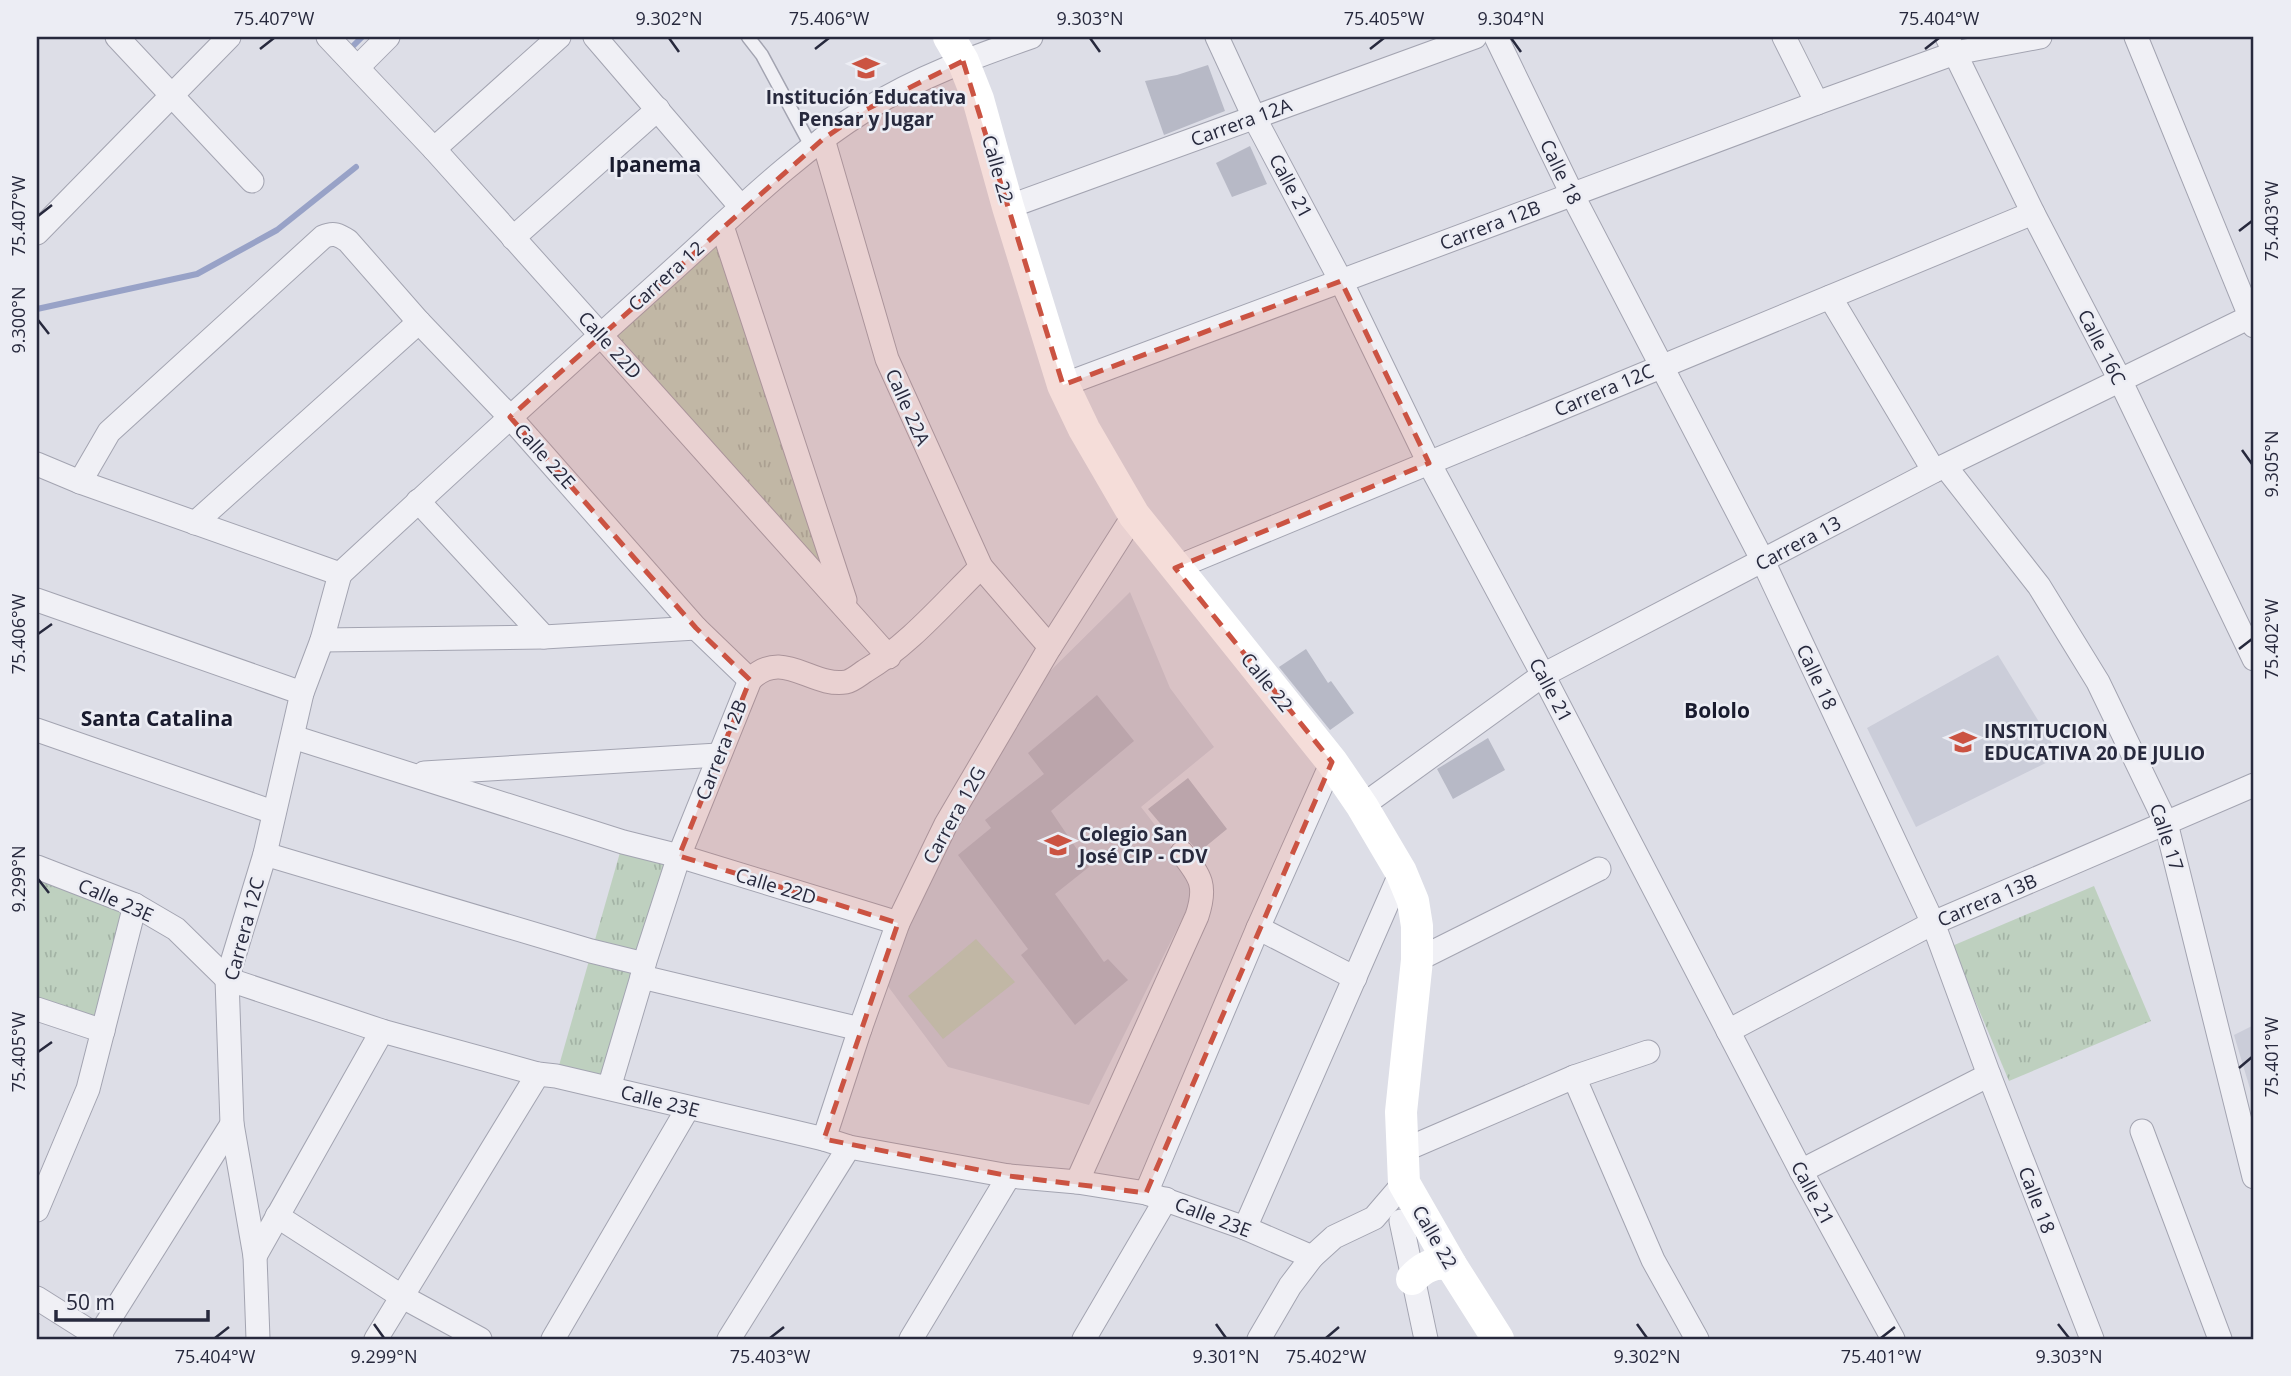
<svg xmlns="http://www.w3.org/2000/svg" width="2291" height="1376" font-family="'Open Sans',sans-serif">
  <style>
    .built { fill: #cbcdd9 }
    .park { fill: url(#park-tufts) }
    .pitch { fill: #bed0bf }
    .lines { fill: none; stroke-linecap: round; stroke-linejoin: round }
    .stream { stroke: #98a2c7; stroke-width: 6 }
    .building { fill: #b7b9c6 }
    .lane-casing { stroke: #a3a4b1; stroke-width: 15 }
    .street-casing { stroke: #a3a4b1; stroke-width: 25 }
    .lane { stroke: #f0f0f5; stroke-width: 12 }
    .street { stroke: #f0f0f5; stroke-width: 23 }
    .secondary { stroke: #fff; stroke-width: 32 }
    .marked { fill: #cb5342; fill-opacity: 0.2; stroke: #cb5342; stroke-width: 5; stroke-dasharray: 14 9; stroke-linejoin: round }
    .ticks { fill: none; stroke: #27293d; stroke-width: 2.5 }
    .labels { text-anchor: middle; stroke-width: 5; stroke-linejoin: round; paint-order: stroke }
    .poi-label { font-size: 19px; font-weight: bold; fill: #27293d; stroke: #ecedf4; text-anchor: start }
    .street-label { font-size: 19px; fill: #27293d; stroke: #ecedf4 }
    .neighbourhood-label { font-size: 21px; font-weight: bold; fill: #191b2e; stroke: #ecedf4 }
    .neatline { fill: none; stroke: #27293d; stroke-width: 2.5 }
    .ticks-label { font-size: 18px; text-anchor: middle; fill: #27293d }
  </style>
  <defs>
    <pattern id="park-tufts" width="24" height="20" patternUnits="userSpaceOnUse" patternTransform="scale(1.75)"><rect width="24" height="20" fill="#bed0bf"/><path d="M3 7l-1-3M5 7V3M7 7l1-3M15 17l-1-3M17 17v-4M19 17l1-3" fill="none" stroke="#a3b3a5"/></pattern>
  </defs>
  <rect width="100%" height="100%" fill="#dddee7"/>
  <!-- built -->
  <g class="built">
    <polygon points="1130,592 1170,688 1214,747 1141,807 1200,883 1089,1105 948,1067 884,981 919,893 1030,691"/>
    <polygon points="1998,655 2060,756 1916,827 1867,728"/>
    <polygon points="2254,1025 2254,1102 2234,1035"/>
  </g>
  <!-- park -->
  <g class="park">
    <polygon points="722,226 848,610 601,335"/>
    <polygon points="623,842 679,856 609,1088 556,1076"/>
    <polygon points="37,867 135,905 103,1031 37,1005"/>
    <polygon points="2094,886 2151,1021 2009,1081 1952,946"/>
  </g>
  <!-- pitch -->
  <polygon class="pitch" points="976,939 1015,982 943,1039 908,996"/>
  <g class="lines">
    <!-- stream -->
    <g class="stream">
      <polyline points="353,46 362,37"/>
      <polyline points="37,309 197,274 277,230 356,167"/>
    </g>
  </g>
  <!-- building -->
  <g class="building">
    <polygon points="1208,65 1225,111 1164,135 1145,81 1177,75"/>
    <polygon points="1250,146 1267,184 1232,197 1216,163"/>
    <polygon points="1306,649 1328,683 1331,681 1354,713 1330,730 1279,667"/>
    <polygon points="1097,695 1134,741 1051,811 1089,867 1055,894 1104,962 1108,959 1128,980 1075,1025 1021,955 1028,949 958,855 991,828 985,820 1044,774 1028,753"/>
    <polygon points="1488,738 1505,770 1453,799 1437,769"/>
    <polygon points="1188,778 1227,829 1199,852 1188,840 1181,839 1175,841 1148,809"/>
  </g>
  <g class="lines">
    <!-- lane casing -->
    <g class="lane-casing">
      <polyline id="lane" points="748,37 762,55 812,148"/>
    </g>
    <!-- street casing -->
    <g class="street-casing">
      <g id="street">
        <polyline points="117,37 252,181"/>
        <polyline points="328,37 434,149 889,657"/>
        <polyline points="595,37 741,207"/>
        <polyline points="1217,37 1254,117 1341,281 1429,463 1543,675 1801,1171 1893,1339"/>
        <polyline points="1496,37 1572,194 1763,561 1933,923 1989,1075 2092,1339"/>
        <polyline points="1784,37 1817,103"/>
        <polyline points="1947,37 2033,213 2120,380 2254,659"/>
        <polyline points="2136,37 2254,326"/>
        <polyline points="358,67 388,37"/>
        <polyline points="823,139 887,359 981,567 1050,647"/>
        <polyline points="434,149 559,37"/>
        <polyline points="1008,207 1475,37"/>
        <polyline points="722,226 845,600"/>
        <polyline points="37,233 229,37"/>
        <polyline points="513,238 658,109"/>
        <polyline points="1830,297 1934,471"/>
        <polyline points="1063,385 1817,103 1955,53 2040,37"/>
        <polyline points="37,464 80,482 340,574"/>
        <polyline points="1945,466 2039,586 2098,682 2166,823 2254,1177"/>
        <path d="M80,482L109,432L323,237C334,232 339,235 348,241L419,322L510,417L696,628L750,680"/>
        <polyline points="418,501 544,637"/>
        <polyline points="195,523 419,322"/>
        <polyline points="1175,568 2033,213"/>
        <path d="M340,574C447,475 555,376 664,278C729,220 792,155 867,109C918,77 974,57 1031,37"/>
        <polyline points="37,600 302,693"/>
        <polyline points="322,640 544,637 696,628"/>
        <polyline points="37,730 273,812"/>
        <polyline points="293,737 623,842 679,856 898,923"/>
        <polyline points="424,773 718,755"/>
        <polyline points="1362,806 1543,675 1934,471 2254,315"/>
        <polyline points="265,854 591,951 644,964"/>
        <polyline points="37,867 135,905 176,929 227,979 382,1031 538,1074 556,1076 824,1139 849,1147 1009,1176 1077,1182 1146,1193 1245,1228 1312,1257"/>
        <polyline points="1258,928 1355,978"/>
        <polyline points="1417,960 1599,869"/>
        <polyline points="642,977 860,1029"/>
        <polyline points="37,1009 103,1031"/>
        <polyline points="1728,1031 1933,923 2254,785"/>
        <polyline points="1574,1077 1653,1260 1697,1339"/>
        <path d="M609,1088L642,977L644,964L679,856L750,680C782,647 812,688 846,682C852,681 859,675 865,671C909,645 944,603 981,567"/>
        <polyline points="2142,1131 2220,1339"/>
        <polyline points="824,1139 860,1029 898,923 946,824 1050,647 1134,515"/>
        <polyline points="1402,1151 1574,1077 1648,1052"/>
        <polyline points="1801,1171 1989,1075"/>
        <path d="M1077,1182L1197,916C1207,886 1201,877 1182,853"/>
        <polyline points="1146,1193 1258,928 1332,762"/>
        <polyline points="37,1210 88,1089 135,905"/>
        <polyline points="277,1216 401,1296 480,1339"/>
        <polyline points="1401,1221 1426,1339"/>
        <polyline points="1245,1228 1401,872"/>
        <polyline points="255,1256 382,1031"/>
        <polyline points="37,1298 102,1339"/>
        <polyline points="97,1339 232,1124"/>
        <polyline points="258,1339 255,1256 232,1124 227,979 265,854 302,693 322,640 340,574"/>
        <polyline points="376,1339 538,1074"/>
        <polyline points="553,1339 688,1108"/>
        <polyline points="729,1339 849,1147"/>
        <polyline points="911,1339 1009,1176"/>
        <polyline points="1084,1339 1166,1199"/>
        <polyline points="1259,1339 1290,1286 1312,1257 1334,1237 1374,1218 1404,1183"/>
      </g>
    </g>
    <!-- lane -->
    <use href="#lane" class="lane"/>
    <!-- street -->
    <use href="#street" class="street"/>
    <!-- secondary -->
    <g class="secondary">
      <polyline points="949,37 963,61 978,99 1008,207 1063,385 1084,429 1134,515 1332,762 1362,806 1401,872 1413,901 1417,926 1417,960 1401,1112 1404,1183 1451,1265 1498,1339"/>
      <path d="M1412,1279C1423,1267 1435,1261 1451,1265"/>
    </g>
  </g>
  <!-- marked area -->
  <path class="marked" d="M963,61L1063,385L1341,281L1429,463L1175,568L1332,762L1146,1193L1009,1176L824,1139L898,923L679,856L750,680L696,628L510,417L823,139L867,109Z"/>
  <!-- ticks -->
  <path class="ticks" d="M669,38L679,52M1090,38L1100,52M1511,38L1521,52M260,49L274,38M815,49L829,38M1370,49L1384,38M1925,49L1939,38M38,216L52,205M2239,231L2252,221M38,320L49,334M2242,450L2252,464M38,634L52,624M2239,649L2252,639M38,879L49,893M38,1052L52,1042M2239,1068L2252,1057M374,1324L384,1338M1216,1324L1226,1338M1637,1324L1647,1338M2058,1324L2069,1338M215,1338L229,1327M770,1338L784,1327M1326,1338L1339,1327M1881,1338L1895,1327"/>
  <!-- icons -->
  <defs>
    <g id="school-bare" transform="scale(2.1)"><path d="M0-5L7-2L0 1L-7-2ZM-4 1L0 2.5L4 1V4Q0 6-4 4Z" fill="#cb5342" stroke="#ecedf4" stroke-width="2.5" paint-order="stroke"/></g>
    <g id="university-bare" transform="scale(2.1)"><path d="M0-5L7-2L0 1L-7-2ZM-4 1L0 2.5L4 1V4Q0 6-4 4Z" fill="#cb5342" stroke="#ecedf4" stroke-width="2.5" paint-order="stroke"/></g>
  </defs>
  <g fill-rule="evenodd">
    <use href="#school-bare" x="866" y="68"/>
    <use href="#university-bare" x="1963" y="742"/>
    <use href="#university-bare" x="1058" y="845"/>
  </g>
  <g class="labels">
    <!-- poi labels -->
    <g class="poi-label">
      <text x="866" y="104" text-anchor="middle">Institución Educativa<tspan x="866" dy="22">Pensar y Jugar</tspan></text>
      <text x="1984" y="738">INSTITUCION<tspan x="1984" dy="22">EDUCATIVA 20 DE JULIO</tspan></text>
      <text x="1079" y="841">Colegio San<tspan x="1079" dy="22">José CIP - CDV</tspan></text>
    </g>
    <!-- street labels -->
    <g class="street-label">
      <text transform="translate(1241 122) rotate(-20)" y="7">Carrera 12A</text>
      <text transform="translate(998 169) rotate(74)" y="7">Calle 22</text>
      <text transform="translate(1561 172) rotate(64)" y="7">Calle 18</text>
      <text transform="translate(1291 186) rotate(62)" y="7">Calle 21</text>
      <text transform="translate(1490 225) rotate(-21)" y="7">Carrera 12B</text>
      <text transform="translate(666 276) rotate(-42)" y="7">Carrera 12</text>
      <text transform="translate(610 345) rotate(48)" y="7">Calle 22D</text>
      <text transform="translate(2102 347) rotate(63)" y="7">Calle 16C</text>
      <text transform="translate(1604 390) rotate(-23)" y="7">Carrera 12C</text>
      <text transform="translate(908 407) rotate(66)" y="7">Calle 22A</text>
      <text transform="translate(545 456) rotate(48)" y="7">Calle 22E</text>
      <text transform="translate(1798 543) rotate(-28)" y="7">Carrera 13</text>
      <text transform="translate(1817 677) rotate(65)" y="7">Calle 18</text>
      <text transform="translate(1267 682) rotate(51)" y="7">Calle 22</text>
      <text transform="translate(1551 690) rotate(62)" y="7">Calle 21</text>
      <text transform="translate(721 750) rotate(-68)" y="7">Carrera 12B</text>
      <text transform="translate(954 815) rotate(-61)" y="7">Carrera 12G</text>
      <text transform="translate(2167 837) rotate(72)" y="7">Calle 17</text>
      <text transform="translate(776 886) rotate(17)" y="7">Calle 22D</text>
      <text transform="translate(116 900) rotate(24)" y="7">Calle 23E</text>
      <text transform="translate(1987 900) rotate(-23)" y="7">Carrera 13B</text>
      <text transform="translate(244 929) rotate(-75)" y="7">Carrera 12C</text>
      <text transform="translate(660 1101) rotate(14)" y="7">Calle 23E</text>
      <text transform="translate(1813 1193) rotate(62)" y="7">Calle 21</text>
      <text transform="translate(2037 1200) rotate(69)" y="7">Calle 18</text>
      <text transform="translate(1213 1217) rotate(21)" y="7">Calle 23E</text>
      <text transform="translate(1435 1237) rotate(60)" y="7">Calle 22</text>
    </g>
    <!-- neighbourhood labels -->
    <g class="neighbourhood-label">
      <text x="655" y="172">Ipanema</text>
      <text x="1717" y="718">Bololo</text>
      <text x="157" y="726">Santa Catalina</text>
    </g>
  </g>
  <!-- border -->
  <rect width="2291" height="1376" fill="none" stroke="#ecedf4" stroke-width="77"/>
  <!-- scale -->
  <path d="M56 1310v10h152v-10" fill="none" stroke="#27293d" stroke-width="3.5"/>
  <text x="66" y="1310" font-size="21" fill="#27293d" stroke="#ecedf4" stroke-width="5" paint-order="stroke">50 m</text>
  <rect x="38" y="38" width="2214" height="1300" class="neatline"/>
  <g class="ticks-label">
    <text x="274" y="25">75.407°W</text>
    <text x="669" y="25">9.302°N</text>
    <text x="829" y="25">75.406°W</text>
    <text x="1090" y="25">9.303°N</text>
    <text x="1384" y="25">75.405°W</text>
    <text x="1511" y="25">9.304°N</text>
    <text x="1939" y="25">75.404°W</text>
    <text transform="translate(19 216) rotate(-90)" y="6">75.407°W</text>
    <text transform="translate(2272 221) rotate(-90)" y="6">75.403°W</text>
    <text transform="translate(19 320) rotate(-90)" y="6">9.300°N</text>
    <text transform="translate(2272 464) rotate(-90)" y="6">9.305°N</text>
    <text transform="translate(19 634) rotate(-90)" y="6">75.406°W</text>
    <text transform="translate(2272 639) rotate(-90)" y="6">75.402°W</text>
    <text transform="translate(19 879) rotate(-90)" y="6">9.299°N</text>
    <text transform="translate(19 1052) rotate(-90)" y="6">75.405°W</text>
    <text transform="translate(2272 1057) rotate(-90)" y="6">75.401°W</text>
    <text x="215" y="1363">75.404°W</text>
    <text x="384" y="1363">9.299°N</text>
    <text x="770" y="1363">75.403°W</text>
    <text x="1226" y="1363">9.301°N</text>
    <text x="1326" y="1363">75.402°W</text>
    <text x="1647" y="1363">9.302°N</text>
    <text x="1881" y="1363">75.401°W</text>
    <text x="2069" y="1363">9.303°N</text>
  </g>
</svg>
